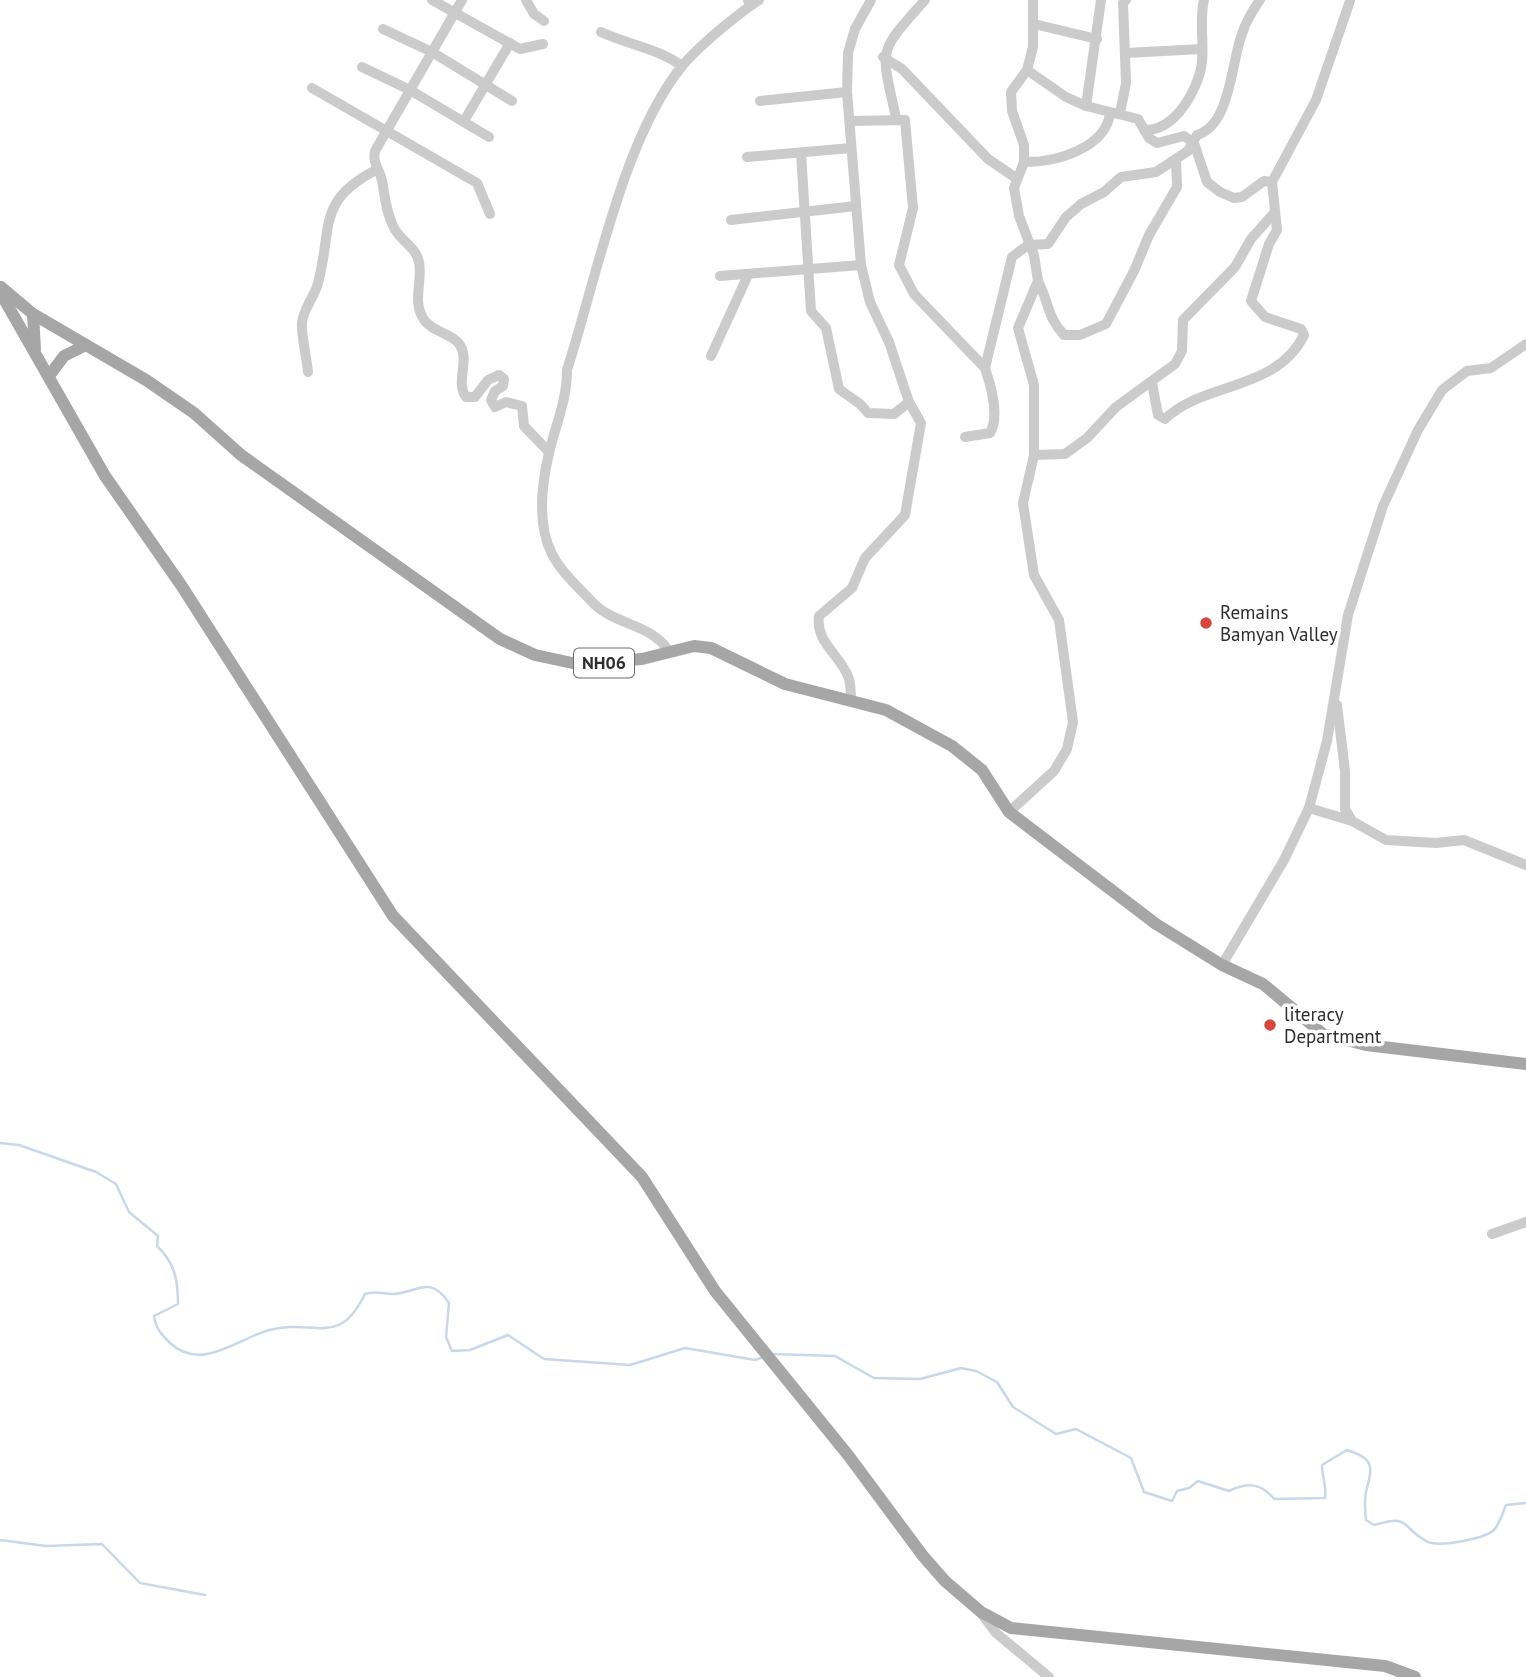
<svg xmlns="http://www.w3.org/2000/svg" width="1526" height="1677" font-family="'PT Sans',sans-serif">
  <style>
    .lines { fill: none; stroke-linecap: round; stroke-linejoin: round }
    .stream { stroke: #c9d8e9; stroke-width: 2.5 }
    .minor { stroke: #cbcbcb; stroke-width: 10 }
    .major { stroke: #a6a6a6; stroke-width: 12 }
    .poi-dot { fill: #d9463c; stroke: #fff; stroke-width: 2.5 }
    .labels { text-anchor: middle; stroke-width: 7; stroke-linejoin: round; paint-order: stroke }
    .shield { fill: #fff; stroke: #6d6d6d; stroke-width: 2 }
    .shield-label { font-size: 18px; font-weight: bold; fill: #2e2e2e }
    .poi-label { font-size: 19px; fill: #2e2e2e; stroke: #fff; text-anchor: start }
  </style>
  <rect width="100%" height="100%" fill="#fff"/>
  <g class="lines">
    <!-- stream -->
    <g class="stream">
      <path d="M0,1143L19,1145L96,1172L116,1184L129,1212L158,1236L157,1246C175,1263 178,1280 178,1304L154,1316C156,1329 161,1334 170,1343C201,1372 237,1339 269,1330C315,1318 338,1349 365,1294C376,1290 382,1294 393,1294C417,1293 430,1274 449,1303L446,1337L452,1351L470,1350L508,1335L544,1359L630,1365L685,1348L755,1360L764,1357"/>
      <path d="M773,1354L835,1356L874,1378L920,1379L961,1368L976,1371L997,1382L1013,1407L1056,1434L1076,1429L1131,1458L1144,1492L1172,1501L1177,1491L1189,1488L1198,1481L1229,1491C1248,1482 1261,1483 1274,1499L1325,1498C1327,1486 1322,1477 1322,1465L1347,1450C1376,1459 1372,1468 1366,1492C1364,1501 1365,1511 1366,1520L1374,1525C1412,1514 1399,1526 1426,1541C1437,1548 1484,1539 1494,1530C1499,1525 1503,1512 1506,1505L1526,1503"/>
      <polyline points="0,1540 46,1546 102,1544 140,1583 205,1595"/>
    </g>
    <!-- minor -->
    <g class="minor">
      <polyline points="432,0 520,49 543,44"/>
      <path d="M462,0L375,151C372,164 380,169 382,181C385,196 386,213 394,228C400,240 416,247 419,262C423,282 411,303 425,321C433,332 453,334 460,345C470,361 455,382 466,397H475L488,380L499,375L504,379L503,386L495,391L491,400L495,407L506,402L522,406L524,426L549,452"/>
      <polyline points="526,0 534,14 544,21"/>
      <polyline points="750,6 759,0"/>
      <polyline points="1034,24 1097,39"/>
      <polyline points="383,29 432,52 512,101"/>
      <path d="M601,32C629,45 657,48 682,66"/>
      <polyline points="1126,53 1201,49"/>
      <polyline points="883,57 902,69 988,159 1016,178"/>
      <polyline points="362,67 410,90 489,137"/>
      <path d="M1027,70L1066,97L1086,106L1138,119L1149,138L1157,143L1184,136L1194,143L1207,182L1220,192L1234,198L1242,197L1264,181L1272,182L1277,230L1269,244L1251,301L1265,317L1301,329L1304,335C1277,391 1203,382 1165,419L1158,415L1152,383"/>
      <polyline points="312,88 477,183 490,214"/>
      <polyline points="760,101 847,92"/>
      <polyline points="1086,106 1101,0"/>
      <polyline points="1120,113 1126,83 1123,3 1126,0"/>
      <path d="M896,118C881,47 876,55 925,0"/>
      <polyline points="464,121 510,43"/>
      <path d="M850,121L905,120L913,208L899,265L914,294L985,368C991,386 1000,416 990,433L965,437"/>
      <path d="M1144,130C1172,131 1191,100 1199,76C1207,52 1198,24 1204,0"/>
      <polyline points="801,153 811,311 826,328 839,389 860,404 868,413 894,414 909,402"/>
      <polyline points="747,157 851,148"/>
      <path d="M1024,162C1055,163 1106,148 1110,113"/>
      <polyline points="1272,182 1316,100 1350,1"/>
      <polyline points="731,220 856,206"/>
      <polyline points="720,276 861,265"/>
      <path d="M1038,281C1049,302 1047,317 1064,335H1080L1106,324L1134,271L1149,235L1177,187L1176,159"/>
      <polyline points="711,356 748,275"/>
      <path d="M985,368L1012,257L1028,245L1048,244L1066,217L1081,204L1104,192L1121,177L1156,172L1188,151L1197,135C1231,125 1231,62 1242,34C1246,21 1253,10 1260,0"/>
      <path d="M308,372C307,358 301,336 302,323C302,311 315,296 318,283C333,227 316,201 376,170"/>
      <polyline points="1034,455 1065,454 1087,438 1116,407 1175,364 1182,351 1183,320 1235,267 1251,239 1274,213"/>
      <path d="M668,650C651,624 615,625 593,603C579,588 561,572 552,554C537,525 542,483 549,453C556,424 567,400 567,370C596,280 623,139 682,66C702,43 726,24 750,6L748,0"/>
      <path d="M851,702C851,695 851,686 849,679C842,656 815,643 819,616L852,588L865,558L905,515L921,423L909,402L889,342L870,302L861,265L847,92L848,53L855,29L871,0"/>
      <polyline points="1337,705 1345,771 1345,809 1352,821 1386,840 1436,843 1464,840 1526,865"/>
      <polyline points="1309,808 1352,821"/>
      <polyline points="1009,812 1054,771 1067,749 1073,722 1059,620 1034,575 1023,503 1034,455 1034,385 1018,328 1038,281 1034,255 1019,216 1014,188 1024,162 1024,145 1012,111 1011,92 1027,70 1033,47 1033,0"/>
      <polyline points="1222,965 1284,860 1309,808 1327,741 1348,615 1383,506 1418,430 1442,390 1467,371 1491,368 1526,344"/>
      <polyline points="1492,1234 1526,1222"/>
      <polyline points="981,1613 996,1633 1049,1677"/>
    </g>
    <!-- major -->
    <g class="major">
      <polyline points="1,287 33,314 146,380 194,413 241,455 500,639 535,655 577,664 642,659 694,646 711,648 785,684 886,710 952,746 982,770 1009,812 1156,924 1222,965 1263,984 1323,1034 1366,1045 1526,1064"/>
      <polyline points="0,292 105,476 181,585 393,916 642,1177 715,1291 848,1455 923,1556 945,1581 981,1612 1011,1628 1385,1666 1415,1677"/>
      <polyline points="33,314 35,349"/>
      <polyline points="49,376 64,356 84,346"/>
    </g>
  </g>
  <!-- markers -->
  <g class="poi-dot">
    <circle cx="1206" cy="623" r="7"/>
    <circle cx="1270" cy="1025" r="7"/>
  </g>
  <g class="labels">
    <!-- shield labels -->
    <rect class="shield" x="574" y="648.5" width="60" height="29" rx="5"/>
    <g class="shield-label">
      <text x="604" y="669">NH06</text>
    </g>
    <!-- poi labels -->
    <g class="poi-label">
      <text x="1220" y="619">Remains<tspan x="1220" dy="22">Bamyan Valley</tspan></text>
      <text x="1284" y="1021">literacy<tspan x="1284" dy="22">Department</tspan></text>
    </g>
  </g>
</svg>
